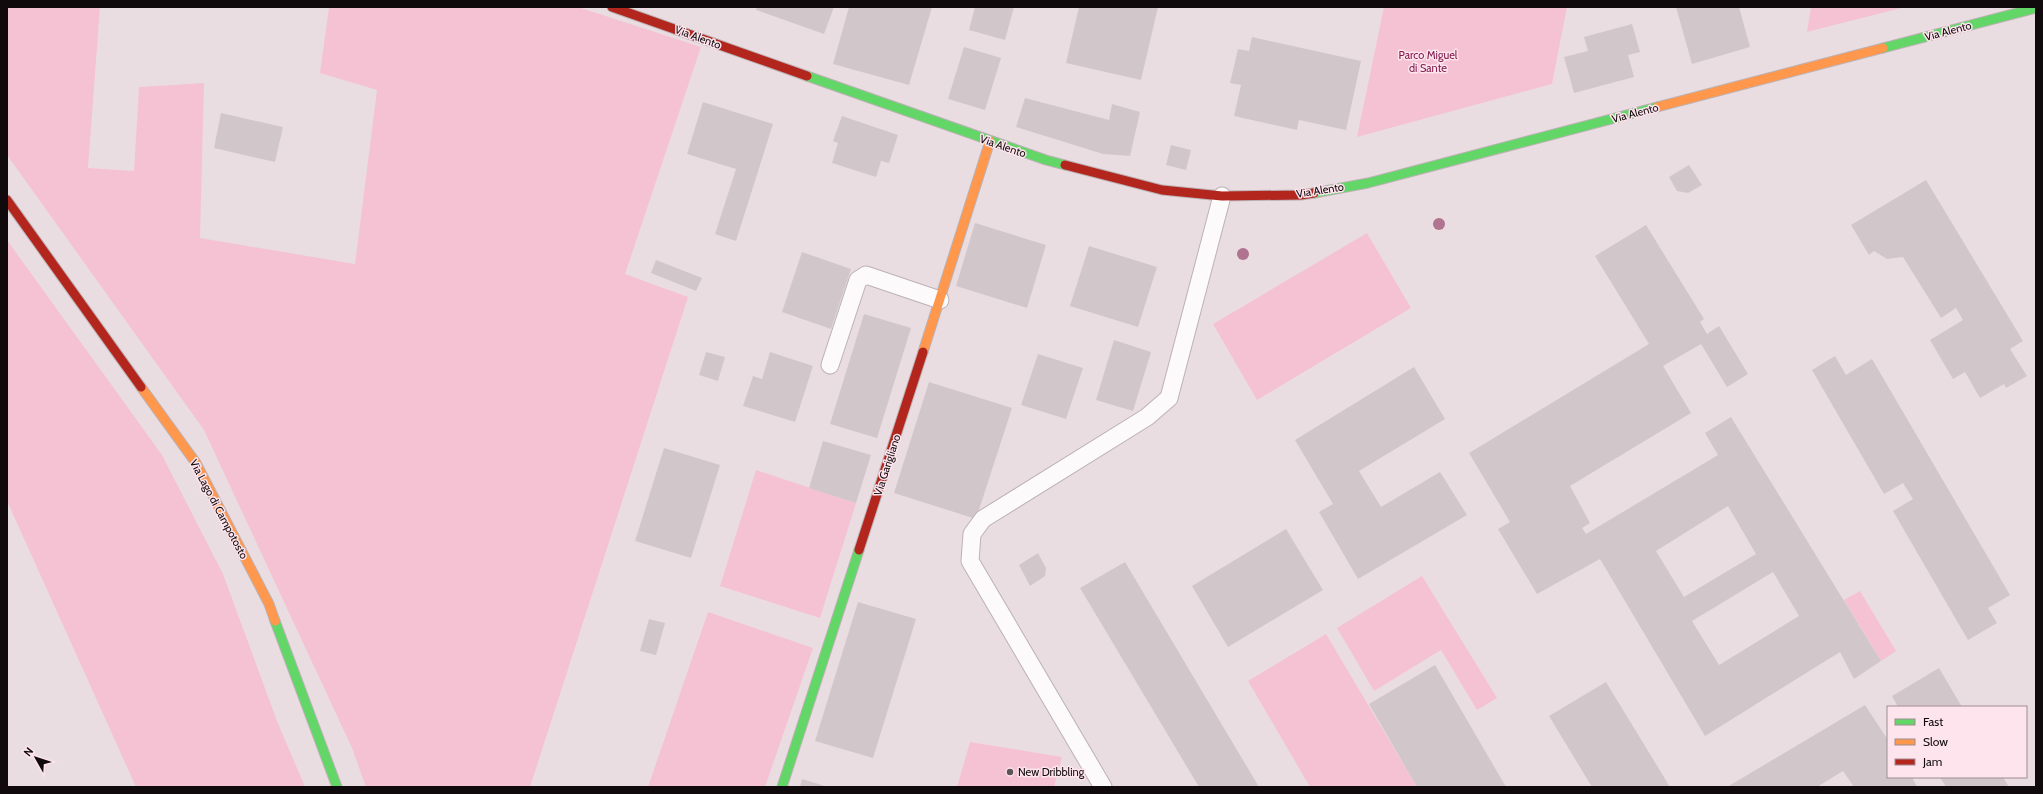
<svg xmlns="http://www.w3.org/2000/svg" width="2043" height="794" font-family="Cabin,sans-serif">
  <style>
    .green { fill: #f5c2d4 }
    .building { fill: #d1c7ca; fill-rule: evenodd }
    .lines { fill: none; stroke-linecap: round; stroke-linejoin: round }
    .lane-casing { stroke: #bcb2b5; stroke-width: 19 }
    .fast-casing { stroke: #bcb2b5; stroke-width: 11 }
    .slow-casing { stroke: #bcb2b5; stroke-width: 11 }
    .jam-casing { stroke: #bcb2b5; stroke-width: 11 }
    .lane { stroke: #fcfafa; stroke-width: 17 }
    .fast { stroke: #63d668; stroke-width: 9 }
    .slow { stroke: #ff974d; stroke-width: 9 }
    .jam { stroke: #b3261e; stroke-width: 9 }
    .tree { fill: #b07390 }
    .poi-dot { fill: #5d5457; stroke: #fde4ed; stroke-width: 1.5 }
    .labels { text-anchor: middle; stroke-width: 3; stroke-linejoin: round; paint-order: stroke }
    .street-label { font-size: 11px; fill: #110a0c; stroke: #fde4ed }
    .park-label { font-size: 11px; fill: #811d4e; stroke: #fde4ed }
    .poi-label { font-size: 11px; fill: #110a0c; stroke: #fde4ed; text-anchor: start }
  </style>
  <rect width="100%" height="100%" fill="#eadde1"/>
  <!-- green -->
  <g class="green">
    <polygon points="7,7 100,7 88,168 134,171 139,87 204,83 200,238 355,264 377,90 320,73 329,7 578,7 701,47 625,274 688,297 530,787 366,787 352,748 204,430 7,155"/>
    <polygon points="1384,7 1567,7 1552,84 1357,137"/>
    <polygon points="1811,7 1905,7 1807,32"/>
    <polygon points="1367,233 1411,308 1257,400 1213,324"/>
    <polygon points="7,240 162,455 223,574 277,721 305,787 136,787 7,501"/>
    <polygon points="756,470 856,503 820,618 720,586"/>
    <polygon points="1422,576 1497,698 1477,710 1441,650 1374,691 1337,628"/>
    <polygon points="1860,591 1896,651 1881,661 1844,600"/>
    <polygon points="708,612 813,648 765,787 648,787"/>
    <polygon points="1326,634 1417,787 1310,787 1248,681"/>
    <polygon points="970,742 1062,757 1054,787 957,787"/>
  </g>
  <!-- building -->
  <g class="building">
    <polygon points="757,7 834,7 824,34 756,10"/>
    <polygon points="849,7 932,7 909,85 833,64"/>
    <polygon points="975,7 1014,7 1005,40 969,30"/>
    <polygon points="1079,7 1158,7 1141,80 1066,63"/>
    <polygon points="1676,7 1739,7 1750,47 1692,64"/>
    <polygon points="1632,24 1640,52 1628,55 1634,77 1574,93 1564,57 1588,51 1584,37"/>
    <polygon points="1252,37 1361,61 1346,130 1299,120 1297,130 1234,116 1241,85 1230,83 1238,49 1249,51"/>
    <polygon points="964,47 1001,58 985,110 948,99"/>
    <polygon points="1025,98 1109,120 1112,104 1140,112 1130,156 1103,154 1016,127"/>
    <polygon points="703,102 773,124 736,241 715,234 736,169 687,154"/>
    <polygon points="221,113 283,127 275,162 214,148"/>
    <polygon points="842,116 898,135 889,163 881,161 876,177 832,163 838,143 833,141"/>
    <polygon points="1171,145 1191,150 1186,170 1166,165"/>
    <polygon points="1689,165 1702,185 1688,193 1677,191 1669,177"/>
    <polygon points="1926,180 2023,341 2010,349 2027,376 2006,388 2004,384 1980,398 1965,372 1953,379 1930,340 1963,320 1956,308 1941,318 1903,257 1887,259 1874,251 1869,255 1851,225"/>
    <polygon points="975,223 1046,245 1027,308 956,286"/>
    <path d="M1646,225L1704,319L1700,322L1707,334L1719,326L1748,374L1727,387L1701,344L1663,366L1691,413L1570,486L1590,523L1582,528L1586,534L1718,455L1705,433L1731,417L1881,661L1854,679L1840,652L1705,736L1600,559L1537,594L1498,529L1510,522L1469,453L1649,344L1595,256ZM1728,506L1756,554L1684,597L1656,551ZM1773,572L1799,616L1719,665L1692,621Z"/>
    <polygon points="1089,246 1157,267 1138,327 1070,306"/>
    <polygon points="802,252 851,269 831,329 782,312"/>
    <polygon points="656,260 702,278 696,291 651,273"/>
    <polygon points="864,314 911,328 877,438 830,424"/>
    <polygon points="1114,340 1151,352 1133,411 1096,400"/>
    <polygon points="706,352 725,357 718,381 699,375"/>
    <polygon points="770,352 813,366 795,422 743,406 753,376 762,379"/>
    <polygon points="1038,354 1083,368 1066,419 1021,405"/>
    <polygon points="1835,356 1846,375 1872,359 2010,595 1988,608 1997,623 1968,640 1893,511 1913,499 1903,483 1884,494 1812,370"/>
    <polygon points="1414,367 1445,419 1359,471 1381,507 1440,472 1467,515 1358,579 1319,512 1333,504 1295,440"/>
    <polygon points="929,382 1012,408 976,519 894,493"/>
    <polygon points="823,441 871,455 856,503 809,488"/>
    <polygon points="664,448 720,465 691,558 635,541"/>
    <polygon points="1286,529 1323,590 1228,647 1192,586"/>
    <polygon points="1038,553 1046,568 1045,576 1030,586 1019,565"/>
    <polygon points="1125,562 1259,787 1199,787 1080,588"/>
    <polygon points="858,602 916,619 873,758 815,741"/>
    <polygon points="649,619 665,623 656,655 640,651"/>
    <polygon points="1435,665 1506,787 1417,787 1369,704"/>
    <polygon points="1939,668 1962,707 1898,707 1892,696"/>
    <polygon points="1606,682 1670,787 1592,787 1549,716"/>
    <polygon points="1865,705 1888,740 1888,777 1912,777 1917,787 1854,787 1843,771 1817,787 1727,787"/>
    <polygon points="1940,777 2003,777 2009,787 1946,787"/>
    <polygon points="802,779 828,787 800,787"/>
  </g>
  <g class="lines">
    <!-- lane casing -->
    <g class="lane-casing">
      <g id="lane">
        <polyline points="830,365 858,280 866,275 940,300"/>
        <polyline points="1103,787 970,561 972,534 983,519 1147,417 1169,398 1222,196"/>
      </g>
    </g>
    <!-- fast casing -->
    <g class="fast-casing">
      <g id="fast">
        <polyline points="1883,48 2036,8"/>
        <polyline points="807,76 1046,160 1065,165"/>
        <polyline points="1314,193 1368,183 1657,107"/>
        <polyline points="275,621 337,787"/>
        <polyline points="782,787 859,550"/>
      </g>
    </g>
    <!-- slow casing -->
    <g class="slow-casing">
      <g id="slow">
        <polyline points="1657,107 1883,48"/>
        <polyline points="923,352 990,141"/>
        <polyline points="141,387 196,463 269,604 275,621"/>
      </g>
    </g>
    <!-- jam casing -->
    <g class="jam-casing">
      <g id="jam">
        <polyline points="612,7 807,76"/>
        <polyline points="1065,165 1162,190 1222,196 1301,195 1314,193"/>
        <polyline points="7,200 141,387"/>
        <polyline points="859,550 923,352"/>
      </g>
    </g>
    <!-- lane -->
    <use href="#lane" class="lane"/>
    <!-- fast -->
    <use href="#fast" class="fast"/>
    <!-- slow -->
    <use href="#slow" class="slow"/>
    <!-- jam -->
    <use href="#jam" class="jam"/>
  </g>
  <!-- trees -->
  <g class="tree">
    <circle cx="1439" cy="224" r="6"/>
    <circle cx="1243" cy="254" r="6"/>
  </g>
  <!-- markers -->
  <circle class="poi-dot" cx="1010" cy="772" r="4"/>
  <g class="labels">
    <!-- street labels -->
    <g class="street-label">
      <text transform="translate(1948 31) rotate(-15)" y="4">Via Alento</text>
      <text transform="translate(698 37) rotate(20)" y="4">Via Alento</text>
      <text transform="translate(1635 113) rotate(-15)" y="4">Via Alento</text>
      <text transform="translate(1003 146) rotate(19)" y="4">Via Alento</text>
      <text transform="translate(1320 190) rotate(-9)" y="4">Via Alento</text>
      <text transform="translate(887 465) rotate(-72)" y="4">Via Garigliano</text>
      <text transform="translate(219 509) rotate(62)" y="4">Via Lago di Campotosto</text>
    </g>
    <!-- park labels -->
    <g class="park-label">
      <text x="1428" y="59">Parco Miguel<tspan x="1428" dy="13">di Sante</tspan></text>
    </g>
    <!-- poi labels -->
    <g class="poi-label">
      <text x="1018" y="776">New Dribbling</text>
    </g>
  </g>
  <!-- border -->
  <rect width="2043" height="794" fill="none" stroke="#110a0c" stroke-width="16"/>
  <!-- legend -->
  <rect x="1887" y="706" width="140" height="72" fill="#fde4ed" stroke="#9f8d93"/>
  <rect x="1895" y="719" width="20" height="6" fill="#63d668" stroke="#9f8d93"/>
  <text x="1923" y="726" font-size="12" fill="#110a0c">Fast</text>
  <rect x="1895" y="739" width="20" height="6" fill="#ff974d" stroke="#9f8d93"/>
  <text x="1923" y="746" font-size="12" fill="#110a0c">Slow</text>
  <rect x="1895" y="759" width="20" height="6" fill="#b3261e" stroke="#9f8d93"/>
  <text x="1923" y="766" font-size="12" fill="#110a0c">Jam</text>
  <!-- north arrow -->
  <g transform="translate(36 758) rotate(309)" stroke="#fde4ed" stroke-width="3" paint-order="stroke">
  <path d="M0-3L7 15L0 10L-7 15Z" fill="#110a0c"/>
  <text y="-6" font-size="11" font-weight="bold" text-anchor="middle" fill="#110a0c">N</text>
  </g>
</svg>
